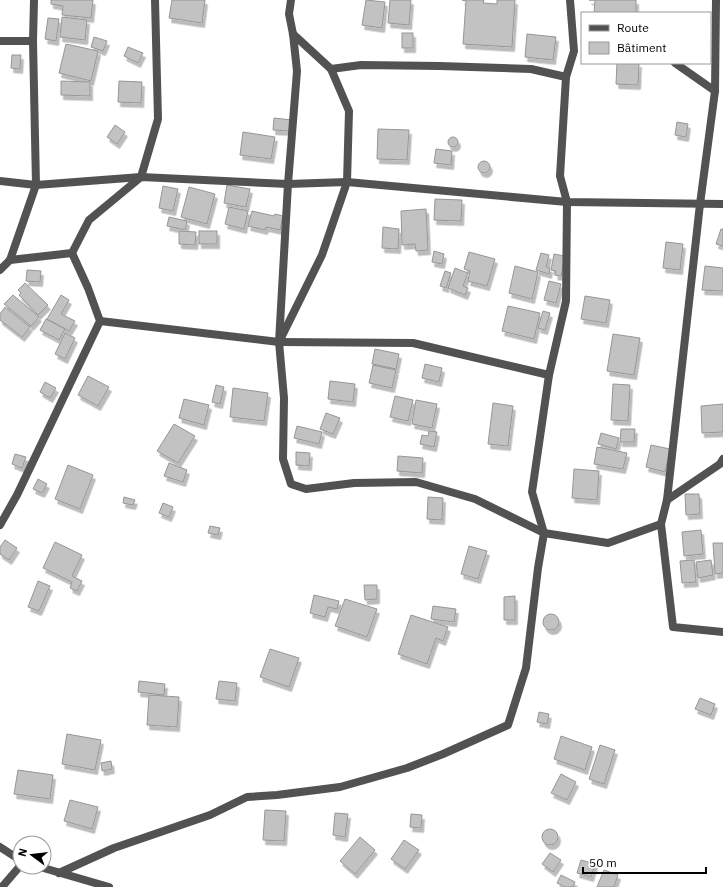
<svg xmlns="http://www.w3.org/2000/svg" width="723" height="887" font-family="'IBM Plex Sans',sans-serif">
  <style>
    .building { fill: #c2c2c2; stroke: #969696; filter: url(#shadow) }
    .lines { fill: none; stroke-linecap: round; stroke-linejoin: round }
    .minor { stroke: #525252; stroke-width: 8 }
  </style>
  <defs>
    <filter id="shadow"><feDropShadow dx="2.5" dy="4.5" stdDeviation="0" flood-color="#0004"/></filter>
  </defs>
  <rect width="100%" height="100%" fill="#fff"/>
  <!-- building -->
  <g class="building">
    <polygon points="51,0 93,0 91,18 62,15 63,6 51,4"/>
    <polygon points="172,0 205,0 202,23 169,18"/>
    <polygon points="366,0 385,2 382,28 362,25"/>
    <polygon points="390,0 411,0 409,25 388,23"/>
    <polygon points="462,0 484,0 483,3 497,4 497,0 515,0 512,47 463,44 466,1"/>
    <polygon points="589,0 636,0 636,13 594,13 595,0"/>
    <polygon points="62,17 87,20 85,40 60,37"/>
    <polygon points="48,18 59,19 56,41 45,39"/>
    <rect x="402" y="33" width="11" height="15"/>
    <polygon points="527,34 556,37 553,60 525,57"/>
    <polygon points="94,37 107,41 103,51 91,47"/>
    <polygon points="66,44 98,51 91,81 59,73"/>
    <polygon points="128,47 143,53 138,63 124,56"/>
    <polygon points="12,55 21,55 20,69 11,68"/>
    <polygon points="617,63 639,63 638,85 616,84"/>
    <polygon points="61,81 90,82 90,96 61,95"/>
    <polygon points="119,81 142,82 141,103 118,102"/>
    <polygon points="274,118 292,120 290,131 273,130"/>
    <polygon points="677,122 688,124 686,137 675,135"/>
    <polygon points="115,125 125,132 117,144 107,137"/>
    <polygon points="378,129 409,130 407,160 377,159"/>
    <polygon points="243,132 275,137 271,159 240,155"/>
    <circle cx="453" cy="142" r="5"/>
    <polygon points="436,149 452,151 451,165 434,163"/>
    <circle cx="484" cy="167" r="6"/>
    <polygon points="227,185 250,189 246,207 224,203"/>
    <polygon points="163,186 178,189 173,211 159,208"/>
    <polygon points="189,187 215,194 207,224 181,217"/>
    <polygon points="435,199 462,200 461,221 434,220"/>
    <polygon points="229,207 248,211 244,229 225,224"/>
    <polygon points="426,209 428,250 416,251 415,244 402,245 401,211"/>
    <polygon points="252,211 274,216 275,214 283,216 280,230 266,227 265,230 248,226"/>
    <polygon points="169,217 187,221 185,230 167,226"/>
    <polygon points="383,227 399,229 398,249 382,248"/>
    <polygon points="721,229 723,229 723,246 716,244"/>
    <polygon points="179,231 196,232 195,245 179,244"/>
    <rect x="199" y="231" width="18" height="13"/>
    <polygon points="666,242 683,244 680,270 663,268"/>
    <polygon points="434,251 444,254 442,264 432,262"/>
    <polygon points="469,252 495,259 487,286 468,281 470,271 464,269"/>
    <polygon points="541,253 549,255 546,267 550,268 549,274 536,270"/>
    <polygon points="554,254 565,256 561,276 555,275 556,271 551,270"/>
    <polygon points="515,266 538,272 532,299 509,293"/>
    <polygon points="705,266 723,268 723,291 702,290"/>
    <polygon points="455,268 468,273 463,286 468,288 465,295 448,288"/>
    <polygon points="27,270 41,271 40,282 26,281"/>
    <polygon points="445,271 451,273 446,288 440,286"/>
    <polygon points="549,281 561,284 556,303 544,300"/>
    <polygon points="25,283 48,305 38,315 19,295 21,293 18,290"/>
    <polygon points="13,295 39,317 31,326 4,304"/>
    <polygon points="61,295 69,300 61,314 75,321 69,331 47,319"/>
    <polygon points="585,296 610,300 606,323 581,319"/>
    <polygon points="508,306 540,313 534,339 502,331"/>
    <polygon points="5,307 30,327 22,337 0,320 0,314"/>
    <polygon points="543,311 550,313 545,330 538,328"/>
    <polygon points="46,319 65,329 59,340 40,330"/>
    <polygon points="65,333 75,338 65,359 55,354"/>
    <polygon points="613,334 640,338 634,375 607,371"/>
    <polygon points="375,349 399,354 396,369 372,364"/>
    <polygon points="425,364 442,368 439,382 422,378"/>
    <polygon points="373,365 396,370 392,388 369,383"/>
    <polygon points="88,376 109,387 98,406 78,395"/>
    <polygon points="330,381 355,384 353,402 328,399"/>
    <polygon points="45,382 56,388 50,398 40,392"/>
    <polygon points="613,384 630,385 628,421 611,420"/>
    <polygon points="216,385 224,387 220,404 212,402"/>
    <polygon points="233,388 268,393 264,421 230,417"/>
    <polygon points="395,396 413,400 408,421 390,417"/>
    <polygon points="184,399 209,405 204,425 179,418"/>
    <polygon points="416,400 437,404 432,428 412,424"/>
    <polygon points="493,403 513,406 508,446 488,444"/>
    <polygon points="723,404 723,432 702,433 701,406"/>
    <polygon points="326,413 340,418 333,434 320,429"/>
    <polygon points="174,424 195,436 178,463 157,451"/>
    <polygon points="297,426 322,432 319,444 294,438"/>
    <polygon points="621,429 635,429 634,442 620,442"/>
    <polygon points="429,431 437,432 434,447 420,444 422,435 428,436"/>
    <polygon points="601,433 619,438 616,449 598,444"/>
    <polygon points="651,445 670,449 665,472 646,467"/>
    <polygon points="597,447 627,453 623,469 594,464"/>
    <polygon points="296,452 310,453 309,466 296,465"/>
    <polygon points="15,454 26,457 22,468 12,464"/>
    <polygon points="398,456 423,458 422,473 397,471"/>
    <polygon points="169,463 187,470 183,482 164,476"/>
    <polygon points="68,465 93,475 80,509 55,499"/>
    <polygon points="574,469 599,471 597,500 572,498"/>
    <polygon points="38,479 47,484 42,493 33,489"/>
    <polygon points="685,494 699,494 700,514 686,515"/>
    <polygon points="124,497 135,500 133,505 123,503"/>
    <polygon points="428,497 443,498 442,520 427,519"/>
    <polygon points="163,503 173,507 169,517 159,513"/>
    <polygon points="210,526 220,528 218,535 208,533"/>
    <polygon points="701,530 703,554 684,556 682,532"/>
    <polygon points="5,540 17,548 9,560 0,554 0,547"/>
    <polygon points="55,542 82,555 72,576 82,581 77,591 70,588 72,582 43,568"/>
    <polygon points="713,543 723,543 723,573 715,574"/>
    <polygon points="469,546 487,551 478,579 461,574"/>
    <polygon points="694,560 696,582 682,583 680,561"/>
    <polygon points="711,560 713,575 698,578 696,562"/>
    <polygon points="38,581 50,586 39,611 28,607"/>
    <polygon points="364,585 377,585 377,599 365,600"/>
    <polygon points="314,595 339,601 337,609 328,607 325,617 310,613"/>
    <polygon points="515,596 515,620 504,620 504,597"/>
    <polygon points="345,599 377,609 367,637 335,626"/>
    <polygon points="433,606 456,609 454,622 431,619"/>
    <circle cx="551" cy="622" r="8"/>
    <polygon points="411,615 448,627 443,641 436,638 427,664 398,654"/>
    <polygon points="270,649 299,658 289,687 260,677"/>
    <polygon points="139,681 165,684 164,695 138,692"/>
    <polygon points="219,681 237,683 235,701 216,699"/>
    <polygon points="149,695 179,697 177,727 147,725"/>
    <polygon points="700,698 715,704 711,715 695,709"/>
    <polygon points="539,712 549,714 547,724 537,722"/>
    <polygon points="67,734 101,740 95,770 62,764"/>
    <polygon points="561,736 592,747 585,770 554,759"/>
    <polygon points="600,745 615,750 604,784 589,779"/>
    <polygon points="111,761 112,769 102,771 101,763"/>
    <polygon points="18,770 53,775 50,799 14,794"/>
    <polygon points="561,774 576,782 567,800 551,793"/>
    <polygon points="70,800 98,807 92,829 64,821"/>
    <polygon points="265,810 286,811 284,841 263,840"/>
    <polygon points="335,813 348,814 345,837 333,835"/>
    <polygon points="411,814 422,815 421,828 410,827"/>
    <circle cx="550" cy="837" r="8"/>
    <polygon points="360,837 375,850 355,874 340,861"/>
    <polygon points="404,840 419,850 405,869 391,859"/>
    <polygon points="550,853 561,860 553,872 542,864"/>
    <polygon points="581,860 595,864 591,877 577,873"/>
    <polygon points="604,870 618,875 614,887 597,887"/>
    <polygon points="561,875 575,882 573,887 565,887 557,883"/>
  </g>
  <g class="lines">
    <!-- minor -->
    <g class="minor">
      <polyline points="291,0 289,14 293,34 297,71 288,184 279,342 284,398 283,459 291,484 306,489 354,483 416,482 475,499 544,533 608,543 661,524 667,500 700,204 715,91 716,0"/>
      <polyline points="0,41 33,41"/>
      <polyline points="675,63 715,91"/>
      <polyline points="331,69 361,65 440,66 531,69 566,77"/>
      <polyline points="0,181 36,185 141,177 288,184 347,182 567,202 723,204"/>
      <polyline points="10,260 72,253 89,220 141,177 158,119 155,0"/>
      <polyline points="0,270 10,260 36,185 33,41 34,0"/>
      <polyline points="100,321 279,342 322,255 347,182 349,111 331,69 293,34"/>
      <polyline points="279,342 413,343 549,375"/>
      <polyline points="667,500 720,464 723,459"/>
      <polyline points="661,524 673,627 723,632"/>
      <polyline points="0,525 17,495 100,321 88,288 72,253"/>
      <polyline points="0,847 20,860"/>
      <polyline points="40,867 109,887"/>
      <polyline points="59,873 114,848 210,815 247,797 277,795 340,787 407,768 443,754 508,725 526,668 538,568 544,533 532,492 549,375 566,301 567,202 560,176 566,77 574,51 570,0"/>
      <polyline points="2,887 20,866"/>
    </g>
  </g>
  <!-- legend -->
  <rect x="581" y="12" width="130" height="52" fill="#ffffff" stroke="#999999"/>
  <rect x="589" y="25" width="20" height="6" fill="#525252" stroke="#999999"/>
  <text x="617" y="32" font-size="12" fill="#000000">Route</text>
  <rect x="589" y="42" width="20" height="12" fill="#c2c2c2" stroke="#999999"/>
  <text x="617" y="52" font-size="12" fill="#000000">Bâtiment</text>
  <!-- north arrow -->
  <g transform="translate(32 855) rotate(285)"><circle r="19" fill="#ffffff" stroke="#999999"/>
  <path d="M0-3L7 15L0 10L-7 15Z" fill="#000000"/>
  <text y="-6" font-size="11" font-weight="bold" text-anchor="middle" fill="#000000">N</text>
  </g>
  <!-- scale -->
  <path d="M583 867v6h123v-6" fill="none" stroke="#000000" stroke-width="2"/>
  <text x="589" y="867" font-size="12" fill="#000000" stroke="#ffffff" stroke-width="3" paint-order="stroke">50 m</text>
</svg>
